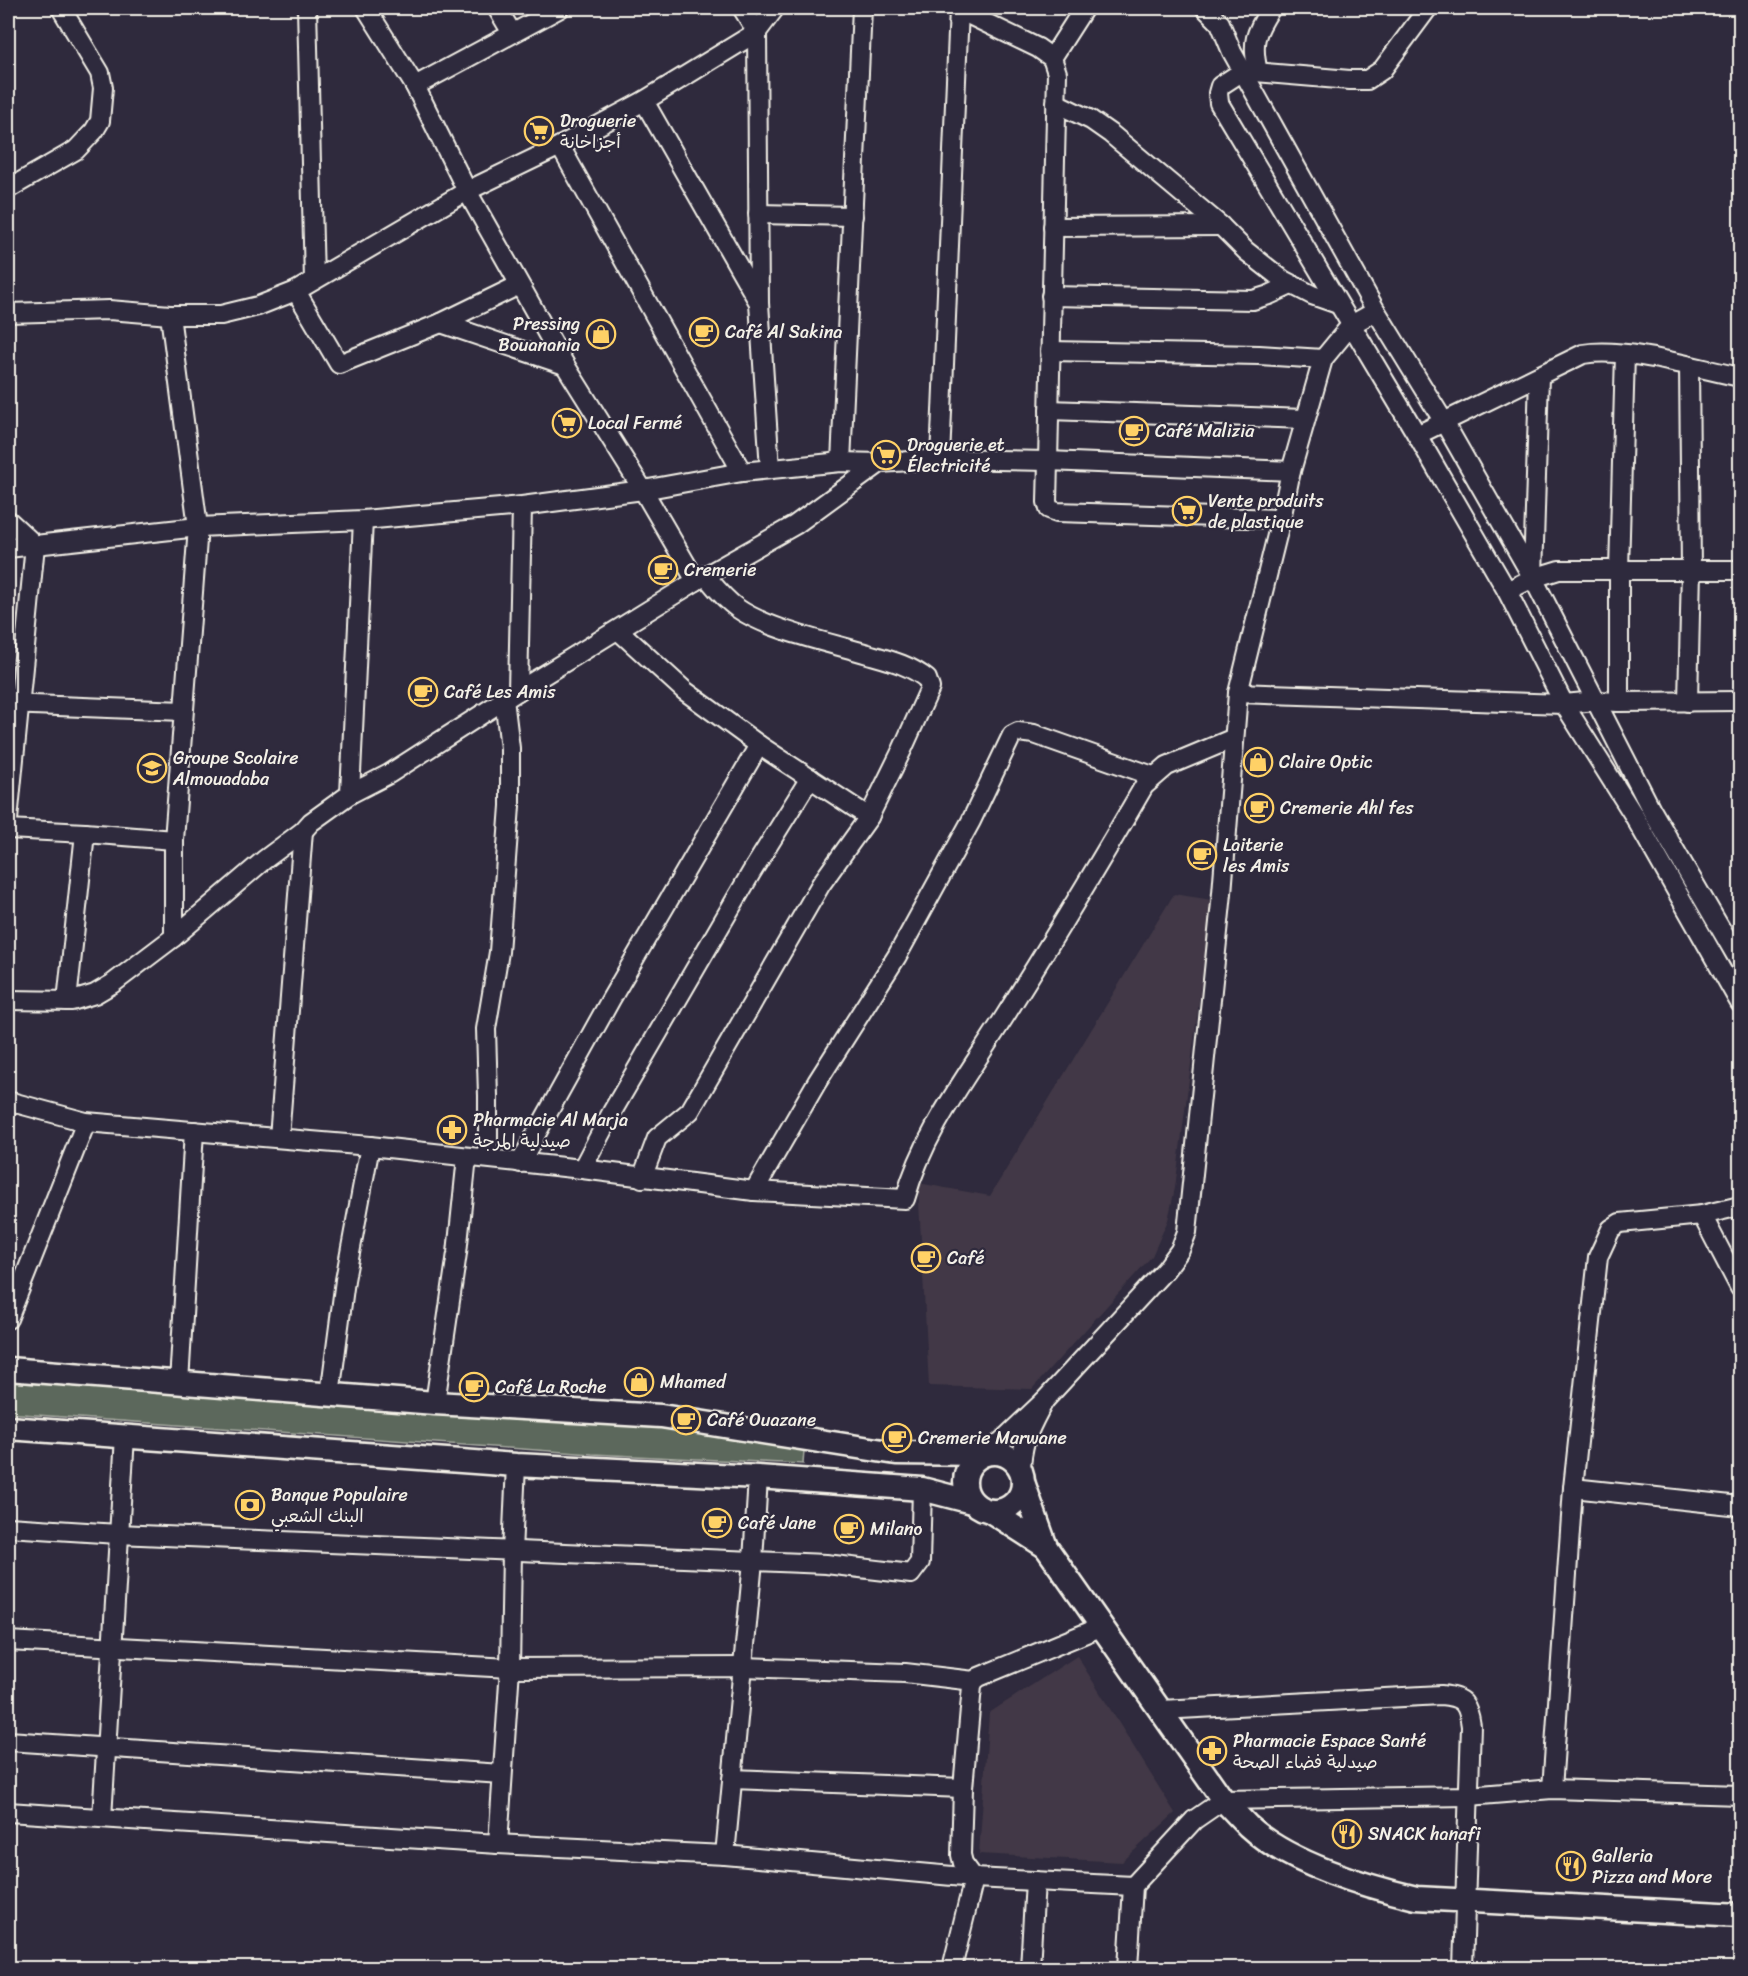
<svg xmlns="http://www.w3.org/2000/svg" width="1748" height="1976" font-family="Sriracha,'Playpen Sans Arabic',sans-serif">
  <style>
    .built { fill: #423946 }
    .green { fill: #5c675b; stroke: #a8aca2; stroke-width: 1.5 }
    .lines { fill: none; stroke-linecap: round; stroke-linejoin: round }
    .minor-casing { stroke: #f4f1e8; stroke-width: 22 }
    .tertiary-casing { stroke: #f4f1e8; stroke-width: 27 }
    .minor { stroke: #2f2a3d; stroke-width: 18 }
    .tertiary { stroke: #2f2a3d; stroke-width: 22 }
    .labels { text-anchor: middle; stroke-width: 4.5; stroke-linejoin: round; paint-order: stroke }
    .poi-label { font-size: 18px; fill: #f4f1e8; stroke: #2f2a3d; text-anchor: start }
  </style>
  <rect width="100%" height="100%" fill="#2f2a3d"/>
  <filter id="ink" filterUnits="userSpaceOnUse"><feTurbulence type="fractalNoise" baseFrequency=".0167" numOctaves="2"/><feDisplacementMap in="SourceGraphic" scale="12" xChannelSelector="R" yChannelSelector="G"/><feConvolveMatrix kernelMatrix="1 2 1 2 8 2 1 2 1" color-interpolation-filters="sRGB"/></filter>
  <g filter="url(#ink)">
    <!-- built -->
    <g class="built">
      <polygon points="1174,894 1212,900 1175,1188 1168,1220 1152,1256 1032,1389 929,1386 918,1183 990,1196"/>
      <polygon points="1077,1656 1175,1813 1122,1862 979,1854 989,1713"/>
    </g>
    <!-- green -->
    <polygon class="green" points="8,1382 598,1422 697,1431 804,1451 803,1464 592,1454 8,1413"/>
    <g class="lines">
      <!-- minor casing -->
      <g class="minor-casing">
        <g id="minor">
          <polyline points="307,8 314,280"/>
          <polyline points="366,8 415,86 467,191 565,365 643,490 696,581"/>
          <polyline points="497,8 512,33"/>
          <polyline points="742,8 757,32 759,303 770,469"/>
          <polyline points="955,8 1038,48 1052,58 1057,73 1048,461 1047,502 1049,509 1057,512 1281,519"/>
          <polyline points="1205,8 1220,23 1232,52 1376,311 1444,422 1533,578 1651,809 1740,962"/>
          <polyline points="1428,8 1382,70 1367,80 1350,80 1243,71 1220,86 1218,93 1219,103 1417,435 1507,591 1564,704 1633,814 1740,1003"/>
          <polyline points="1052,58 1084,8"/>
          <path d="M1258,72C1251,42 1255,33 1271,8"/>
          <polyline points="415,86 560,8"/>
          <polyline points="644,101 758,301"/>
          <polyline points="1056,103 1091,120 1111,134 1221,226 1246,251 1283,280 1312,295 1338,304"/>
          <polyline points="560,146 742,472"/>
          <polyline points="8,189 76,150 94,131 100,121 103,88 100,73 61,8"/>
          <polyline points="758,214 853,216"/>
          <polyline points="1053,227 1221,226"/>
          <polyline points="296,291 339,364 441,323 519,285"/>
          <polyline points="1051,296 1253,300 1269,295 1291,285"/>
          <polyline points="8,313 109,310 170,315 221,315 258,306 296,291 467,191 560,146 644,101 757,32 775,8"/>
          <polyline points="170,315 198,527 174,840 174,937"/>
          <polyline points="441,323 565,365"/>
          <polyline points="1050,351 1259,355 1323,359"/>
          <polyline points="1049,410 1305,419"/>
          <path d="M1417,435L1583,354C1628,347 1695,368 1740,377"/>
          <polyline points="940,459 959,9"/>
          <polyline points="841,462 862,8"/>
          <polyline points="8,520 35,545 8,820"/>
          <polyline points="8,548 198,527 363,520 522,506 643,490 742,472 841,462 880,463 940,459 1048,461 1291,471"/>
          <path d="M705,575C715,587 724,599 737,608C768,630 831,643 868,654C889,660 910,665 927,679L930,688L902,750L869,817"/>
          <polyline points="1533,576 1539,376"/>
          <polyline points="1507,591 1533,578 1559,570 1740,570"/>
          <polyline points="518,691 522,506"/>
          <polyline points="1238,693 1564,704 1596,701 1619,702 1740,701"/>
          <polyline points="1619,702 1619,570 1625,354"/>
          <polyline points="1688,702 1691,569 1689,366"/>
          <polyline points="8,704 183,711"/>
          <polyline points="350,794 363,520"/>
          <polyline points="8,829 85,833 174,840"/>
          <polyline points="8,1000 72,1001 95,994 112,984 174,937 264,860 303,831 311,822 350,794 389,774 518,691 696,581 795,525 880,463"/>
          <polyline points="67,1001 85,833"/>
          <path d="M8,1101L86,1122L370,1146L582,1169L754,1191L905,1199C924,1131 968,1075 1005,1016C1052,941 1099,864 1144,786L1167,766L1234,738"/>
          <polyline points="279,1138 303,831"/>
          <polyline points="488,1158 488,1096 486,1029 499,952 510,806 510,748 504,699"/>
          <polyline points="520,1163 611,999 759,745 685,691 618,630"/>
          <polyline points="582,1169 612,1112 751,873 810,778"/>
          <polyline points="642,1178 657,1138 690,1111 821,884 869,817 759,745"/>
          <polyline points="754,1191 817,1082 897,956 971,821 1012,735 1018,732 1034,734 1153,776"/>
          <polyline points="1702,1215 1740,1288"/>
          <polyline points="8,1319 86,1122"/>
          <polyline points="179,1383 194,1131"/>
          <polyline points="330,1395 345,1280 370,1146"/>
          <polyline points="1044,1401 1166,1269 1180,1250 1187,1232 1222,893 1238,693 1281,519 1291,471 1323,359 1351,325 1376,311"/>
          <polyline points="435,1403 457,1253 467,1157"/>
          <path d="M989,1453L1044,1401C1030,1428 1021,1441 1021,1473"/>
          <polyline points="1573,1488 1740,1506"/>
          <polyline points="8,1527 118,1534 826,1564 911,1574 920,1562 922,1489"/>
          <polyline points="8,1641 510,1668 743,1667 905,1673 974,1681"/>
          <path d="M1161,1710L1441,1695C1464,1697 1468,1704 1471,1726L1463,1968"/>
          <polyline points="8,1741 502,1774"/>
          <polyline points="732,1779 963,1788"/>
          <polyline points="1552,1789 1573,1488 1598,1257 1611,1229 1620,1223 1702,1215 1740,1206"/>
          <polyline points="8,1812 498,1844 725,1855 974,1878 1133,1886"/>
          <polyline points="102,1818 125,1436"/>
          <polyline points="498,1844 510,1668 512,1552 516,1465"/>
          <polyline points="725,1855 753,1561 758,1477"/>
          <polyline points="952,1968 974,1878 963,1863 961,1855 963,1788 972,1686 974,1681 979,1677 1103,1626"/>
          <polyline points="1030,1968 1035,1881"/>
          <polyline points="1128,1968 1133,1886 1194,1820 1223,1800 1469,1796 1552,1789 1740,1795"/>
        </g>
      </g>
      <!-- tertiary casing -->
      <g class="tertiary-casing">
        <g id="tertiary">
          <polyline points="8,1369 435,1403 661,1416 896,1453 984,1454"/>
          <polyline points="8,1428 516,1465 758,1477 922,1489 972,1502"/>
          <circle cx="994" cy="1482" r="29"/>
          <polyline points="990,1511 1046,1547 1023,1482"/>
          <path d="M1046,1547L1223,1800C1231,1808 1240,1818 1248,1826C1288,1863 1365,1886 1416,1898L1740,1915"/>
        </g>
      </g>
      <!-- minor -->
      <use href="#minor" class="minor"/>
      <!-- tertiary -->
      <use href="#tertiary" class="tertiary"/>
    </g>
  </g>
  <!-- icons -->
  <defs>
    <g id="supermarket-ring" transform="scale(1.5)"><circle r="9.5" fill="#2f2a3d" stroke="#ffd166" stroke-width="1.5"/><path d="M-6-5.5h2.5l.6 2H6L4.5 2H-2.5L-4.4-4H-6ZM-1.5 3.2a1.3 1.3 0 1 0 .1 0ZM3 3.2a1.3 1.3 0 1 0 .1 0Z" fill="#ffd166"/></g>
    <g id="cafe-ring" transform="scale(1.5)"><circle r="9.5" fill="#2f2a3d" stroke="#ffd166" stroke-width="1.5"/><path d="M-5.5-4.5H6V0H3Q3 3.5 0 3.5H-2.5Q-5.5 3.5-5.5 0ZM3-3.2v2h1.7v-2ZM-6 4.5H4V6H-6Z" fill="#ffd166"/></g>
    <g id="shop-ring" transform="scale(1.5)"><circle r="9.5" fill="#2f2a3d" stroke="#ffd166" stroke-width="1.5"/><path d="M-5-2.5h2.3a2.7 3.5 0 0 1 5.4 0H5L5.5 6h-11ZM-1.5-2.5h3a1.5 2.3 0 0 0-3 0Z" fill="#ffd166"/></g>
    <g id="school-ring" transform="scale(1.5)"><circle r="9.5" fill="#2f2a3d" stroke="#ffd166" stroke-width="1.5"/><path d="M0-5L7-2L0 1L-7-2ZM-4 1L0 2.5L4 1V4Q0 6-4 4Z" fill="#ffd166"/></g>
    <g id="pharmacy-ring" transform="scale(1.5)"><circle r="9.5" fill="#2f2a3d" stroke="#ffd166" stroke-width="1.5"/><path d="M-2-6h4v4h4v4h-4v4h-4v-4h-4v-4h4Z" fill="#ffd166"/></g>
    <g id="bank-ring" transform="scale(1.5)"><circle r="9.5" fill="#2f2a3d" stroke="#ffd166" stroke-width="1.5"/><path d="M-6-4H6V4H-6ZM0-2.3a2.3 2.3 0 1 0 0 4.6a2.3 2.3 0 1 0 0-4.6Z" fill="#ffd166"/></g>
    <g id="restaurant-ring" transform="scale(1.5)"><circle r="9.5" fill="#2f2a3d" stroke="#ffd166" stroke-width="1.5"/><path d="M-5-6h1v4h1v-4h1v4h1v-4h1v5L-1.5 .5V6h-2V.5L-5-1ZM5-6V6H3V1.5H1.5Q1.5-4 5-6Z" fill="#ffd166"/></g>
  </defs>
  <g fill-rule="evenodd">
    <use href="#supermarket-ring" x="539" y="131"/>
    <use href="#cafe-ring" x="704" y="332"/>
    <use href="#shop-ring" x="601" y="334"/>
    <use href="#supermarket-ring" x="567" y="423"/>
    <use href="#cafe-ring" x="1134" y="431"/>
    <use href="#supermarket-ring" x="886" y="455"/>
    <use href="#supermarket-ring" x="1187" y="511"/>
    <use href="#cafe-ring" x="663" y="570"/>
    <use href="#cafe-ring" x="423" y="692"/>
    <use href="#shop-ring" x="1258" y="762"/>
    <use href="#school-ring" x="152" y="768"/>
    <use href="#cafe-ring" x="1259" y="808"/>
    <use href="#cafe-ring" x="1202" y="855"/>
    <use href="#pharmacy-ring" x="452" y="1130"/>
    <use href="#cafe-ring" x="926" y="1258"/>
    <use href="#shop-ring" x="639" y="1382"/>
    <use href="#cafe-ring" x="474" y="1387"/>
    <use href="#cafe-ring" x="686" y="1420"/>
    <use href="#cafe-ring" x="897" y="1438"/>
    <use href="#bank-ring" x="250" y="1505"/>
    <use href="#cafe-ring" x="717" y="1523"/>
    <use href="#cafe-ring" x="849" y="1529"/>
    <use href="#pharmacy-ring" x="1212" y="1751"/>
    <use href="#restaurant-ring" x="1347" y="1834"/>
    <use href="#restaurant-ring" x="1571" y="1866"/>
  </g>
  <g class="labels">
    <!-- poi labels -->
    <g class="poi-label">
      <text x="560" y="127">Droguerie<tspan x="560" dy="21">أجزاخانة</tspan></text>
      <text x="580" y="330" text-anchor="end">Pressing<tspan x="580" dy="21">Bouanania</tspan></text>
      <text x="725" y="338">Café Al Sakina</text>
      <text x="588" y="429">Local Fermé</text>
      <text x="1155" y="437">Café Malizia</text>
      <text x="907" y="451">Droguerie et<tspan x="907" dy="21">Électricité</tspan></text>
      <text x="1208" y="507">Vente produits<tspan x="1208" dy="21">de plastique</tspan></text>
      <text x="684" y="576">Cremerie</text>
      <text x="444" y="698">Café Les Amis</text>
      <text x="173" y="764">Groupe Scolaire<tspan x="173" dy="21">Almouadaba</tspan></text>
      <text x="1279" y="768">Claire Optic</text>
      <text x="1280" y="814">Cremerie Ahl fes</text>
      <text x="1223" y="851">Laiterie<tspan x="1223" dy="21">les Amis</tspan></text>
      <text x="473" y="1126">Pharmacie Al Marja<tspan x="473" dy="21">صيدلية المرجة</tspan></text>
      <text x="947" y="1264">Café</text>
      <text x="660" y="1388">Mhamed</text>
      <text x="495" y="1393">Café La Roche</text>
      <text x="707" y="1426">Café Ouazane</text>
      <text x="918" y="1444">Cremerie Marwane</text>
      <text x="271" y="1501">Banque Populaire<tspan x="271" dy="21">البنك الشعبي</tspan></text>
      <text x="738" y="1529">Café Jane</text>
      <text x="870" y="1535">Milano</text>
      <text x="1233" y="1747">Pharmacie Espace Santé<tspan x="1233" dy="21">صيدلية فضاء الصحة</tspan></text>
      <text x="1368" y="1840">SNACK hanafi</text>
      <text x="1592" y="1862">Galleria<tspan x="1592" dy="21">Pizza and More</tspan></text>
    </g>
  </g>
  <!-- margin -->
  <rect width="1748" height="1976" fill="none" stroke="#2f2a3d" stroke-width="30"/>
  <rect x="15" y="15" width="1718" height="1946" fill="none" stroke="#f4f1e8" stroke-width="2" filter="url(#ink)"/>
</svg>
